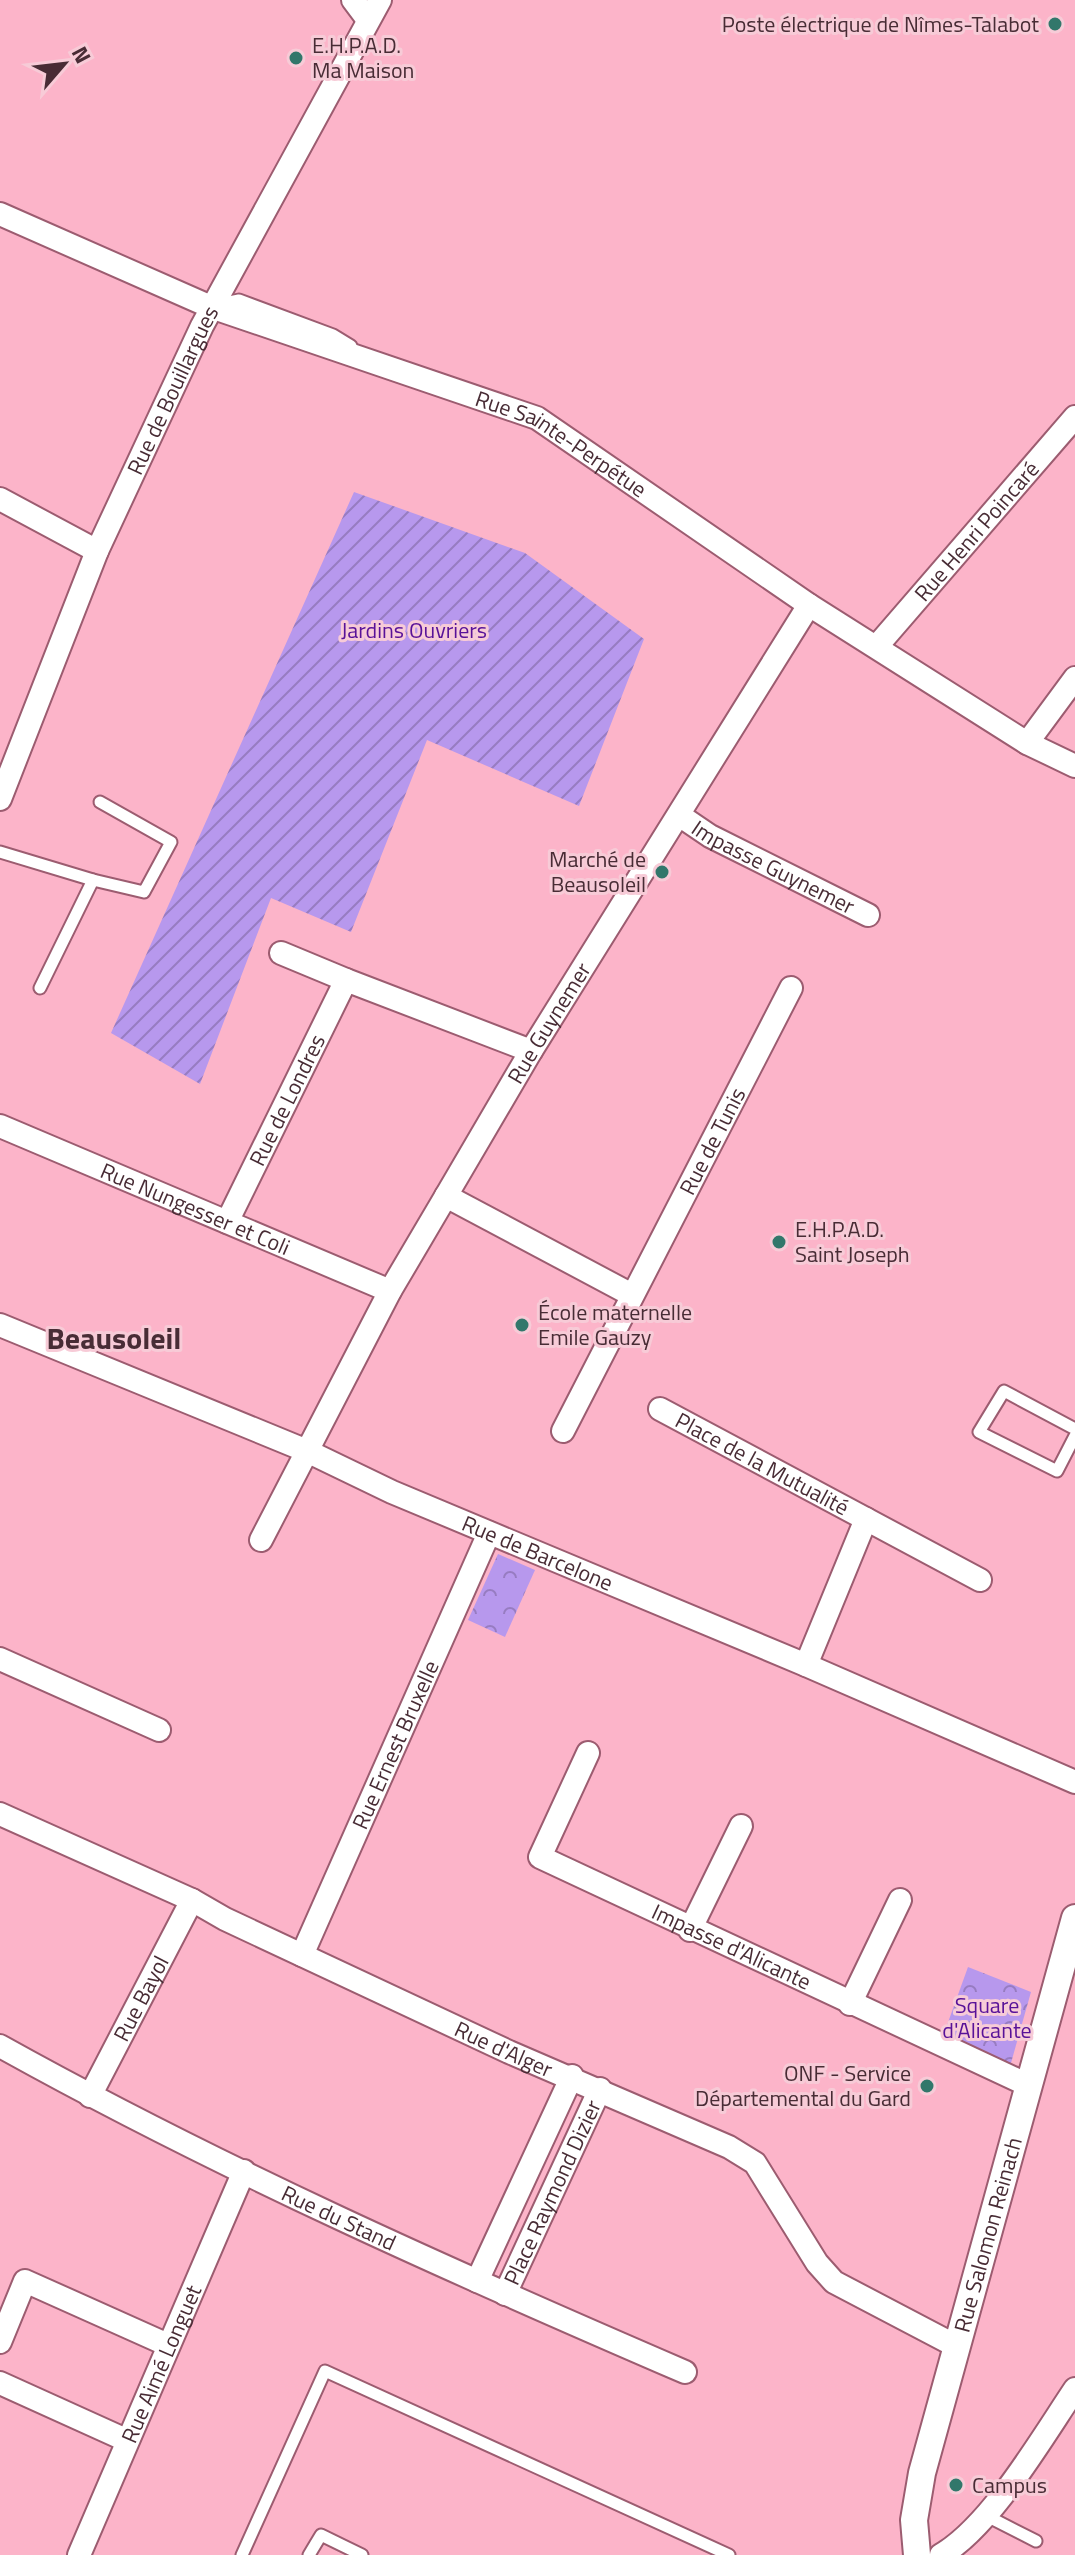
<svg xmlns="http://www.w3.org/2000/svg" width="1075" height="2555" font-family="'Titillium Web',sans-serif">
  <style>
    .park { fill: url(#park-crowns) }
    .garden { fill: url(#garden-furrows) }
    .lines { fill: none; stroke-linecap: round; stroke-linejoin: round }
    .service-casing { stroke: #9c5c70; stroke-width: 15 }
    .minor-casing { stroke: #9c5c70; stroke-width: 26 }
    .tertiary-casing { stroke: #9c5c70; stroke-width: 30 }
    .service { stroke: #fff; stroke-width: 11 }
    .minor { stroke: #fff; stroke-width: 22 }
    .tertiary { stroke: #fff; stroke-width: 26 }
    .poi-dot { fill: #32776b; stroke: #f7cbd7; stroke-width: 3 }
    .labels { text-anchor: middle; stroke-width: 6; stroke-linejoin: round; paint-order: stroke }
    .poi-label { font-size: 22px; fill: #482c35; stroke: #f7cbd7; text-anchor: start }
    .street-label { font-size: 22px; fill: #482c35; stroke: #f7cbd7 }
    .park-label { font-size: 22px; fill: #581198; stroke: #f7cbd7 }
    .district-label { font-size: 30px; font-weight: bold; fill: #482c35; stroke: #f7cbd7 }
  </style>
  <defs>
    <pattern id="park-crowns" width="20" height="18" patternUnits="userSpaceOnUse" patternTransform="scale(2)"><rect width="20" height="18" fill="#b798ed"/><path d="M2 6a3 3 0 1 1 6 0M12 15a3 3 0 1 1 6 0" fill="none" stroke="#977cc1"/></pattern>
    <pattern id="garden-furrows" width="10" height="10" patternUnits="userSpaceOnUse" patternTransform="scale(2)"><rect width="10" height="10" fill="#b798ed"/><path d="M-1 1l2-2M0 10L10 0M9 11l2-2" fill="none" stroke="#977cc1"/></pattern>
  </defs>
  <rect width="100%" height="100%" fill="#fcb4c9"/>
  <!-- park -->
  <g class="park">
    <polygon points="498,1554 535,1570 505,1637 468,1620"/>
    <polygon points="968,1967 1031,1992 1009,2070 942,2039"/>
  </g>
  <!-- garden -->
  <polygon class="garden" points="354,492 525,553 644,639 579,806 427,740 351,932 271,898 200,1084 111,1033"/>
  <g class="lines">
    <!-- service casing -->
    <g class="service-casing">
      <g id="service">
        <polyline points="215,305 239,300 333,335 351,346"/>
        <polyline points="0,852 93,880 40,988"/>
        <polyline points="93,880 144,892 171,842 100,802"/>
        <polyline points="1075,1429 1004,1391 979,1432 1057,1471 1075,1436"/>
        <polyline points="985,2515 1036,2541"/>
        <polyline points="242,2555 325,2371 729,2555"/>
        <polyline points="309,2555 321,2535 362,2555"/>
      </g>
    </g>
    <!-- minor casing -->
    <g class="minor-casing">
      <g id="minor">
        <polyline points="353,0 368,20"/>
        <path id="s1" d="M0,214L211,307L537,418L809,605L1027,743L1075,766"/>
        <polyline points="0,499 97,551"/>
        <path id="s2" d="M877,646L1075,417"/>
        <polyline points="1027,743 1075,678"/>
        <path id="s3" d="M0,799L97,551L202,326L380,0"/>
        <path id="s4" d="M679,815L710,836L868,915"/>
        <polyline points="281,953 346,980"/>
        <path id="s5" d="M0,1126L390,1291"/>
        <polyline points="446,1196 632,1295"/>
        <path id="s6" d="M227,1222L346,980L531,1051"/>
        <path id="s7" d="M0,1325L307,1451L392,1492L806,1665L1075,1782"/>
        <path id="s8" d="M660,1409L980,1580"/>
        <path id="s9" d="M563,1431L791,988"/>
        <path id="s10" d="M261,1540L390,1291L446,1196L531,1051L809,605"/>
        <polyline points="0,1659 159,1730"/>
        <polyline points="806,1665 866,1519"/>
        <path id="s11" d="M588,1753L540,1857L1028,2085"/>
        <path id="s12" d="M0,1814L192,1900L225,1919L509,2052L729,2147L755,2163L817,2263L834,2282L956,2346"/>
        <polyline points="690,1930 741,1826"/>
        <path id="s13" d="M302,1955L489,1533"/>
        <polyline points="850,2004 900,1900"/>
        <path id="s14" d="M0,2046C221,2169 453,2272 685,2372"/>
        <path id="s15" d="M90,2096L192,1900"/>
        <polyline points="477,2281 572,2076"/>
        <path id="s16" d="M505,2294L600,2089"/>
        <polyline points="0,2342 25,2281 168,2345"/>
        <polyline points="0,2383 126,2440"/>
        <path id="s17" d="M79,2555L244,2171"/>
        <path d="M941,2555C991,2526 1042,2438 1075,2389"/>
      </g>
    </g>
    <!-- tertiary casing -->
    <g class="tertiary-casing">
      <g id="tertiary">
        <path id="s18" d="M917,2555L914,2520L922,2473L1075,1918"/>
      </g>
    </g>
    <!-- service -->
    <use href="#service" class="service"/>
    <!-- minor -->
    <use href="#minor" class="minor"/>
    <!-- tertiary -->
    <use href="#tertiary" class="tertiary"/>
  </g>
  <!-- markers -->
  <g class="poi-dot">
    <circle cx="1055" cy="24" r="8"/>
    <circle cx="296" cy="58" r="8"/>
    <circle cx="662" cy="872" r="8"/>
    <circle cx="779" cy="1242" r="8"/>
    <circle cx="522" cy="1325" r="8"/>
    <circle cx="927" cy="2086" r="8"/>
    <circle cx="956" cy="2485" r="8"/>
  </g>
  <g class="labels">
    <!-- poi labels -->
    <g class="poi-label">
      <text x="1039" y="32" text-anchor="end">Poste électrique de Nîmes-Talabot</text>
      <text x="312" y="53">E.H.P.A.D.<tspan x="312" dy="25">Ma Maison</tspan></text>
      <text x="646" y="867" text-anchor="end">Marché de<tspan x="646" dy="25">Beausoleil</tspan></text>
      <text x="795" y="1237">E.H.P.A.D.<tspan x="795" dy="25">Saint Joseph</tspan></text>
      <text x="538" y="1320">École maternelle<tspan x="538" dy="25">Emile Gauzy</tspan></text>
      <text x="911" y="2081" text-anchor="end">ONF - Service<tspan x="911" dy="25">Départemental du Gard</tspan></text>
      <text x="972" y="2493">Campus</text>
    </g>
    <!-- street labels -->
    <g class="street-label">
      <text dy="8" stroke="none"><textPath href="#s3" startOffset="444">Rue de Bouillargues</textPath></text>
      <text dy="8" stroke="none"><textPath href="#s1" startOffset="608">Rue Sainte-Perpétue</textPath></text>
      <text dy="8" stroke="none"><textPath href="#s2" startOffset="152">Rue Henri Poincaré</textPath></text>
      <text dy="8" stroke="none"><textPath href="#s4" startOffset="108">Impasse Guynemer</textPath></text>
      <text dy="8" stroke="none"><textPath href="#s10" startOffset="592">Rue Guynemer</textPath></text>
      <text dy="8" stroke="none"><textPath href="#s6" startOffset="136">Rue de Londres</textPath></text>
      <text dy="8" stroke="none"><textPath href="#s9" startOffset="326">Rue de Tunis</textPath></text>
      <text dy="8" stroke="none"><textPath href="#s5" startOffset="212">Rue Nungesser et Coli</textPath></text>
      <text dy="8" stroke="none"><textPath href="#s8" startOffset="116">Place de la Mutualité</textPath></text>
      <text dy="8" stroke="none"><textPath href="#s7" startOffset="584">Rue de Barcelone</textPath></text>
      <text dy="8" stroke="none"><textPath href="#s13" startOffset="230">Rue Ernest Bruxelle</textPath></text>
      <text dy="8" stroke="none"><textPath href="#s11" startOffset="326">Impasse d'Alicante</textPath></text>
      <text dy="8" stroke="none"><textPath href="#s15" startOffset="110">Rue Bayol</textPath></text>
      <text dy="8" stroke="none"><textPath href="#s12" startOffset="556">Rue d'Alger</textPath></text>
      <text dy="8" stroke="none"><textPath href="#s16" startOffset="112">Place Raymond Dizier</textPath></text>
      <text dy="8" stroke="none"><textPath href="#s14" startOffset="380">Rue du Stand</textPath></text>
      <text dy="8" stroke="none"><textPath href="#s18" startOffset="330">Rue Salomon Reinach</textPath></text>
      <text dy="8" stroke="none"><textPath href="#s17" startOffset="208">Rue Aimé Longuet</textPath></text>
    </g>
    <!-- park labels -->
    <g class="park-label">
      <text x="414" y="638">Jardins Ouvriers</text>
      <text x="987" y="2013">Square<tspan x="987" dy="25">d'Alicante</tspan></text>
    </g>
    <!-- district labels -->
    <g class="district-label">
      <text x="114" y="1349">Beausoleil</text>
    </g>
  </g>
  <!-- north arrow -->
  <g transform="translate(64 64) rotate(62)" stroke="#f7cbd7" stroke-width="6" paint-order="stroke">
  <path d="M0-6L14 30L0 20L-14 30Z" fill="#482c35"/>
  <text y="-12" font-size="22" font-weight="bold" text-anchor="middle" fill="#482c35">N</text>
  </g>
</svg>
